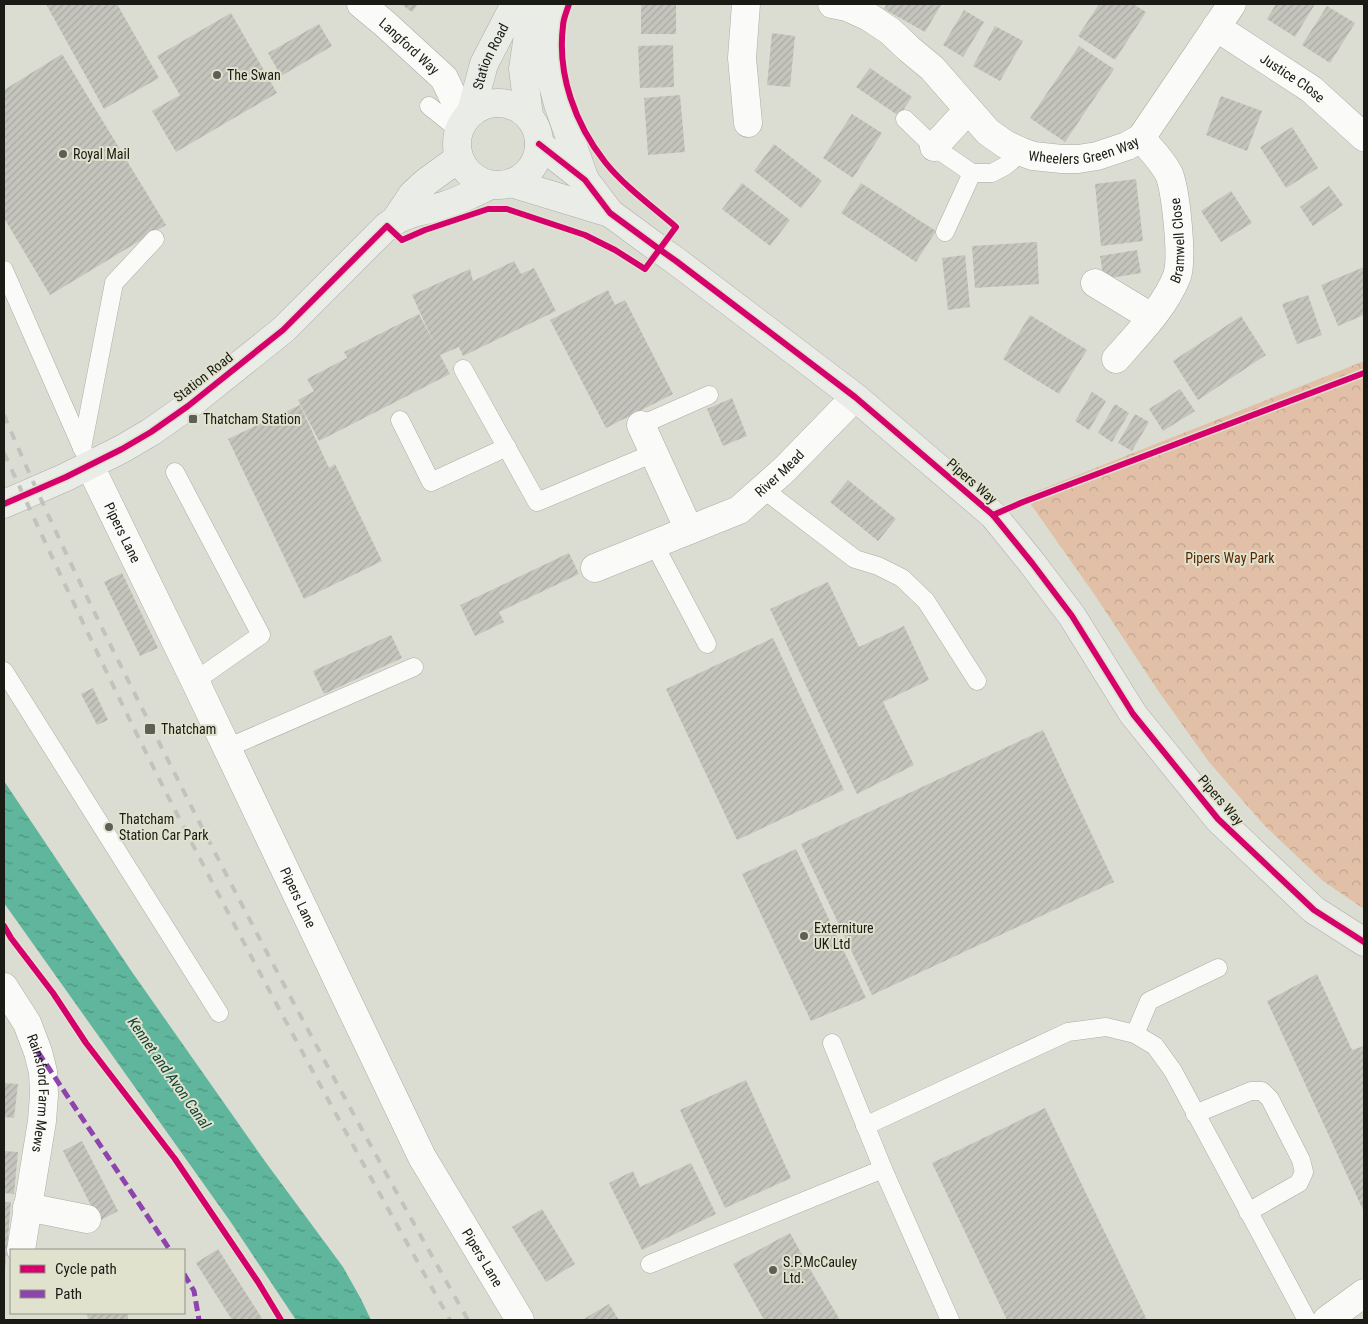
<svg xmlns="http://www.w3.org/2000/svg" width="1368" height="1324" font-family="'Roboto Condensed',sans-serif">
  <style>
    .park { fill: url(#park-crowns) }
    .water { fill: url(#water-ripples) }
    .building { fill: url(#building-hatch) }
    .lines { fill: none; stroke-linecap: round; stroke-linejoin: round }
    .lane-casing { stroke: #acaca4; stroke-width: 19 }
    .street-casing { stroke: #acaca4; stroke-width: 29 }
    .secondary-casing { stroke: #acaca4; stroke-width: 29 }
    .lane { stroke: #fafaf8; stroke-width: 18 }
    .street { stroke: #fafaf8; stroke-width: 28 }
    .secondary { stroke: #e9ece7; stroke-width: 28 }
    .rail { stroke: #c2c2bf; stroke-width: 4; stroke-dasharray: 9 9; stroke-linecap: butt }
    .quiet { stroke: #8e44ad; stroke-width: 5; stroke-dasharray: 10 5; stroke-linecap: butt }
    .cycleway-casing { stroke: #e0e2ce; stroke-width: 9 }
    .cycleway { stroke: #d6006c; stroke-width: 6 }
    .poi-dot { fill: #5e5f56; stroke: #e0e2ce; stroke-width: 2 }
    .labels { text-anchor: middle; stroke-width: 4; stroke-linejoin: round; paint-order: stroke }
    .street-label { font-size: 14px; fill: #1a1b14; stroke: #e0e2ce }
    .poi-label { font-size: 14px; fill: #1a1b14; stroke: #e0e2ce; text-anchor: start }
    .park-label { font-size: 14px; fill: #592601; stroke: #e0e2ce }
    .water-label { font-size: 15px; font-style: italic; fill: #0f4234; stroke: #e0e2ce }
  </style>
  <defs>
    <pattern id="park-crowns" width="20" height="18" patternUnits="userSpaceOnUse" patternTransform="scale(1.25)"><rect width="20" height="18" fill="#e2c0a7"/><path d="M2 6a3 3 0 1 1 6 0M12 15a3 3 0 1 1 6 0" fill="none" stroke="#c1a48f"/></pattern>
    <pattern id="water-ripples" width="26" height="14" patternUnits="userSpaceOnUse" patternTransform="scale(1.25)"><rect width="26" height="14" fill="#5fb69c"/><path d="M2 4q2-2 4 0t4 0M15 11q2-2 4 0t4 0" fill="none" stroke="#4e937e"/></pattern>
    <pattern id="building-hatch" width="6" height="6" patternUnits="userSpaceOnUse" patternTransform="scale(1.25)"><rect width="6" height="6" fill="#c6c5bd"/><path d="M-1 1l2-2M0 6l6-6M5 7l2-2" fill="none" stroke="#aaa9a2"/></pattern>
  </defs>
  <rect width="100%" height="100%" fill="#dcddd2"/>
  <!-- park -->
  <polygon class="park" points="1364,361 1364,909 1323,881 1264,825 1209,762 1159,692 1094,594 1025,496"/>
  <!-- water -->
  <polygon class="water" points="4,781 132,972 264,1160 343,1267 361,1299 371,1320 296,1320 230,1221 4,903"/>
  <!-- building -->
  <g class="building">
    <polygon points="46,4 117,4 159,78 104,109"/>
    <polygon points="401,4 418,4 412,12"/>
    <rect x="641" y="4" width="35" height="30"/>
    <polygon points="887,4 939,4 941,5 925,32 884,9"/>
    <polygon points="1099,4 1133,4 1146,12 1115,60 1078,36"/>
    <polygon points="1276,4 1315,4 1295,37 1267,19"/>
    <polygon points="1327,6 1355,23 1330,63 1302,45"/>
    <polygon points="964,10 984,22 963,57 943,45"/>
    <polygon points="231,13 277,93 176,152 152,111 180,95 157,56"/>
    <polygon points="319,24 332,46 281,76 268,53"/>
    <polygon points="995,26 1023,41 1000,81 973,66"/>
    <polygon points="772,33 795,36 790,87 767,85"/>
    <polygon points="673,45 674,87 640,88 638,46"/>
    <polygon points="1079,46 1114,69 1065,142 1030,118"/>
    <polygon points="62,54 166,225 50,295 4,218 4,90"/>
    <polygon points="870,68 912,97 899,116 856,87"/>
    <polygon points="680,95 685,152 648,155 644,98"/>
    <polygon points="1221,96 1262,111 1247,151 1206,135"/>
    <polygon points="852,114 882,133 853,178 823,158"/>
    <polygon points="1292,127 1318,168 1286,188 1260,147"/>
    <polygon points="774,144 822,181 801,208 754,171"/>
    <polygon points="1136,179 1143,241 1101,246 1095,184"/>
    <polygon points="742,183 790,220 770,246 722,209"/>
    <polygon points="861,183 936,231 916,262 841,213"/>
    <polygon points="1329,186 1343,205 1313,226 1300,207"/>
    <polygon points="1231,191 1252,223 1221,242 1201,211"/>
    <polygon points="1037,242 1039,284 975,288 972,246"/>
    <polygon points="1137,250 1141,273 1104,279 1100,256"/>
    <polygon points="965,255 970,307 948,310 942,258"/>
    <polygon points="514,261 521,274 534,268 556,311 463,356 459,347 440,355 450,374 319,441 298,400 314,391 307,379 347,358 354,371 344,352 419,314 434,343 412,295 470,269 473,281"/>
    <polygon points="1364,267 1364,315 1338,326 1321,285"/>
    <polygon points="608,290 615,305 625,300 673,394 606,428 550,320"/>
    <polygon points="1308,295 1322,335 1297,344 1282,304"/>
    <polygon points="1030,315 1087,350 1059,394 1003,359"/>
    <polygon points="1241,316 1266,355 1198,400 1173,361"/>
    <polygon points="1180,389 1195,411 1163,431 1149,409"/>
    <polygon points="1092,392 1106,401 1089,430 1075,421"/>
    <polygon points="732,398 747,436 723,446 707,409"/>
    <polygon points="1115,404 1129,413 1112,442 1098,433"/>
    <polygon points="300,405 329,468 335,464 382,561 304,599 228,439"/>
    <polygon points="1135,414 1149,422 1132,451 1118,443"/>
    <polygon points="848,480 896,519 878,541 830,502"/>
    <polygon points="569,553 579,574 499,612 504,622 475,636 460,605"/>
    <polygon points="122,573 158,648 140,656 104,582"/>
    <polygon points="828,582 859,647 904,626 929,680 883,702 914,765 857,794 770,609"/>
    <polygon points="391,635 402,658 324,694 313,671"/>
    <polygon points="773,638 844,790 737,840 666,689"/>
    <polygon points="93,688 108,720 97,725 81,694"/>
    <polygon points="1043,730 1114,882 872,995 801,844"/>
    <polygon points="796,849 866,998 811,1021 742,874"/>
    <polygon points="1317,974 1352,1050 1364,1046 1364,1212 1267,1001"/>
    <polygon points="746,1080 791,1178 725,1208 680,1110"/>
    <polygon points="4,1083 18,1084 14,1118 4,1117"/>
    <polygon points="1045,1108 1147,1320 1007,1320 932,1163"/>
    <polygon points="82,1141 118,1211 99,1221 63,1151"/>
    <polygon points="4,1151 18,1152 14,1194 4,1193"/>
    <polygon points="691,1163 716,1214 642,1250 609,1183 633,1171 640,1187"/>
    <polygon points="4,1202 11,1202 5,1272 4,1272"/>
    <polygon points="542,1209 575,1264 546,1282 512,1227"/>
    <polygon points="790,1233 814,1276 840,1320 764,1320 733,1264"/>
    <polygon points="218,1249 263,1320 232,1320 196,1263"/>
    <polygon points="609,1304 619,1320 582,1320"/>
    <polygon points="87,1313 128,1313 128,1320 88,1320"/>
  </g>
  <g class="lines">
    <!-- lane casing -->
    <g class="lane-casing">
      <g id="lane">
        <polyline points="429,106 459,130"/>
        <polyline points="905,119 934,147 972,173 992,173 1005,166 1022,152"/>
        <polyline points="945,232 972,173"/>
        <polyline points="4,270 83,450"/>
        <polyline points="463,369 537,502 654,453"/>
        <polyline points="400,420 431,482 507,447"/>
        <polyline points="641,425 709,395"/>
        <polyline points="82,448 114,283 155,239"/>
        <polyline points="175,472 261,635 195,681"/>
        <polyline points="763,489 855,559 878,566 902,578 926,601 977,681"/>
        <polyline points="654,544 707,644"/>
        <polyline points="4,671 219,1013"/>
        <polyline points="227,748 414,667"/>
        <polyline points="1135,1034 1149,1001 1218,968"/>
        <polyline points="832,1043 883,1169 950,1320"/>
        <polyline points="1195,1114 1251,1091 1262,1091 1270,1099 1301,1160 1304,1172 1299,1183 1248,1212"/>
        <polyline points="865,1126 1068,1032 1106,1027 1135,1034 1155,1046 1173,1071 1307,1320"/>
        <polyline points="650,1264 883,1169"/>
      </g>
    </g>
    <!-- street casing -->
    <g class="street-casing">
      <g id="street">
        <path id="s1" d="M361,4L384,23L444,78L464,120"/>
        <polyline points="746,4 742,58 748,123"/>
        <path id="s2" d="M832,4L847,7L869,17L890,31L909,49L932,68L988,132L1005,144L1022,152L1033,156L1062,159H1078L1097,156L1127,146L1141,138L1232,4"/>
        <path id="s3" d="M1216,27L1311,89L1364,137"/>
        <polyline points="934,147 968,110"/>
        <polyline points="1095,283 1151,317"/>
        <path id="s4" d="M1116,359C1137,335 1165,307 1177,276C1183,259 1176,192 1169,174C1162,160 1150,149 1141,138"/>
        <polyline points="641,425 689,530"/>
        <path id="s5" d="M90,466L195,681L422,1157L520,1320"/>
        <path id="s6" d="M595,568L739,510L785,469L855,397"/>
        <path id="s7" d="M4,987L27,1023L38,1052L43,1072L44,1095L42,1121L21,1250"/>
        <polyline points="27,1207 87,1219"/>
        <polyline points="1327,1320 1364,1293"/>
      </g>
    </g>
    <!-- secondary casing -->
    <g class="secondary-casing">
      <g id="secondary">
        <polyline points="553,4 549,33 549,70 558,104 585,180"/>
        <circle cx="498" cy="144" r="41"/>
        <path id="s8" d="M471,112L484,64L515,4"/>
        <polyline points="529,116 523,69 529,28 538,4"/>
        <polyline points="539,144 585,180 610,213 659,249 676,261 855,397 993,515 1032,563 1072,616 1133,714 1218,819 1314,910 1364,942"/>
        <polyline points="511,183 610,213"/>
        <polyline points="396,219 412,195 426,182 459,158"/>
        <path d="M4,504L66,477L122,449L151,432L188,406L283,330L387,226C406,212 422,212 443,206C460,201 475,192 491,185"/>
      </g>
    </g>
    <!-- lane -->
    <use href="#lane" class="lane"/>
    <!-- street -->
    <use href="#street" class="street"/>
    <!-- secondary -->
    <use href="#secondary" class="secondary"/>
    <!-- rail -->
    <g class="rail">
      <path d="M4,415C47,517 96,617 146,716C247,920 356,1122 468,1320"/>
      <path d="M4,453C60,575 117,697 178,816C265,986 357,1154 450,1320"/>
    </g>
    <!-- quiet -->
    <g class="quiet">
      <polyline points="38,1052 170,1250"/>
      <polyline points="184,1274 194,1291 199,1320"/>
    </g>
    <!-- cycleway casing -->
    <g class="cycleway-casing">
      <g id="cycleway">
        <polyline points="539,144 585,180 610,213 659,249 676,261 855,397 993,515 1032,563 1072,616 1133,714 1218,819 1314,910 1364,942"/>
        <path d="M4,504L66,477L122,449L151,432L188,406L283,330L387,226L402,240L425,230L488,209H507L585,235L615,250L645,269L676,227C653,207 624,186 605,162C575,124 557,74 563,26C563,19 567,11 569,4"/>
        <polyline points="993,515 1023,502 1364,373"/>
        <polyline points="4,926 11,938 53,993 86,1043 175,1159 258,1282 281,1320"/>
      </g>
    </g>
    <!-- cycleway -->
    <use href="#cycleway" class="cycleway"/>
  </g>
  <!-- markers -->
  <g class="poi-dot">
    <circle cx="217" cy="75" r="5"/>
    <circle cx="63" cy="154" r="5"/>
    <rect x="188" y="414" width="10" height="10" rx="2.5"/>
    <rect x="144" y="723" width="12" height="12" rx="2.5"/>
    <circle cx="109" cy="827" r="5"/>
    <circle cx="804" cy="936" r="5"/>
    <circle cx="773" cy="1270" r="5"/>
  </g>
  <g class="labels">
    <!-- street labels -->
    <g class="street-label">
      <text dy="5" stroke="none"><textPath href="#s1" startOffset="64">Langford Way</textPath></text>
      <text dy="5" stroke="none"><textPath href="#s8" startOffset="59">Station Road</textPath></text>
      <text dy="5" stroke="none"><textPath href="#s3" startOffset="92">Justice Close</textPath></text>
      <text dy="5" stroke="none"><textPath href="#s2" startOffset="309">Wheelers Green Way</textPath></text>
      <text dy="5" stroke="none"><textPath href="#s4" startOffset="139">Bramwell Close</textPath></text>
      <text transform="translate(203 377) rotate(-38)" y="5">Station Road</text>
      <text dy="5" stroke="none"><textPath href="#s6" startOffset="210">River Mead</textPath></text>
      <text transform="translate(972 481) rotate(41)" y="5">Pipers Way</text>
      <text dy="5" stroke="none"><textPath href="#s5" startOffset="74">Pipers Lane</textPath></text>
      <text transform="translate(1221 800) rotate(49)" y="5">Pipers Way</text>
      <text dy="5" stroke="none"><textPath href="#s5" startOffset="479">Pipers Lane</textPath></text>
      <text dy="5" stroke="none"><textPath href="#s7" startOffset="115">Rainsford Farm Mews</textPath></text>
      <text dy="5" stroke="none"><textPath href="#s5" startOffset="884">Pipers Lane</textPath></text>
    </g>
    <!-- poi labels -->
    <g class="poi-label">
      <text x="227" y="80">The Swan</text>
      <text x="73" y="159">Royal Mail</text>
      <text x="203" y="424">Thatcham Station</text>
      <text x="161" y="734">Thatcham</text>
      <text x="119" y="824">Thatcham<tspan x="119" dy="16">Station Car Park</tspan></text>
      <text x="814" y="933">Externiture<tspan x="814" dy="16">UK Ltd</tspan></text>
      <text x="783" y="1267">S.P.McCauley<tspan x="783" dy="16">Ltd.</tspan></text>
    </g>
    <!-- park labels -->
    <g class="park-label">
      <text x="1230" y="563">Pipers Way Park</text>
    </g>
    <!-- water labels -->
    <g class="water-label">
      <text transform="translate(169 1073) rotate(55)" y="5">Kennet and Avon Canal</text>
    </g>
  </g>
  <!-- border -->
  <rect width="1368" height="1324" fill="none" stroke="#1a1b14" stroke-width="10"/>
  <!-- legend -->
  <rect x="10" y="1249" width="175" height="65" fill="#e0e2ce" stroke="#919284"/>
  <rect x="20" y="1265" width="25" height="8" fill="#d6006c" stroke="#919284"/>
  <text x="55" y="1274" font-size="15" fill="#1a1b14">Cycle path</text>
  <rect x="20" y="1290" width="25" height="8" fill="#8e44ad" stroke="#919284"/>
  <text x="55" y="1299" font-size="15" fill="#1a1b14">Path</text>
</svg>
